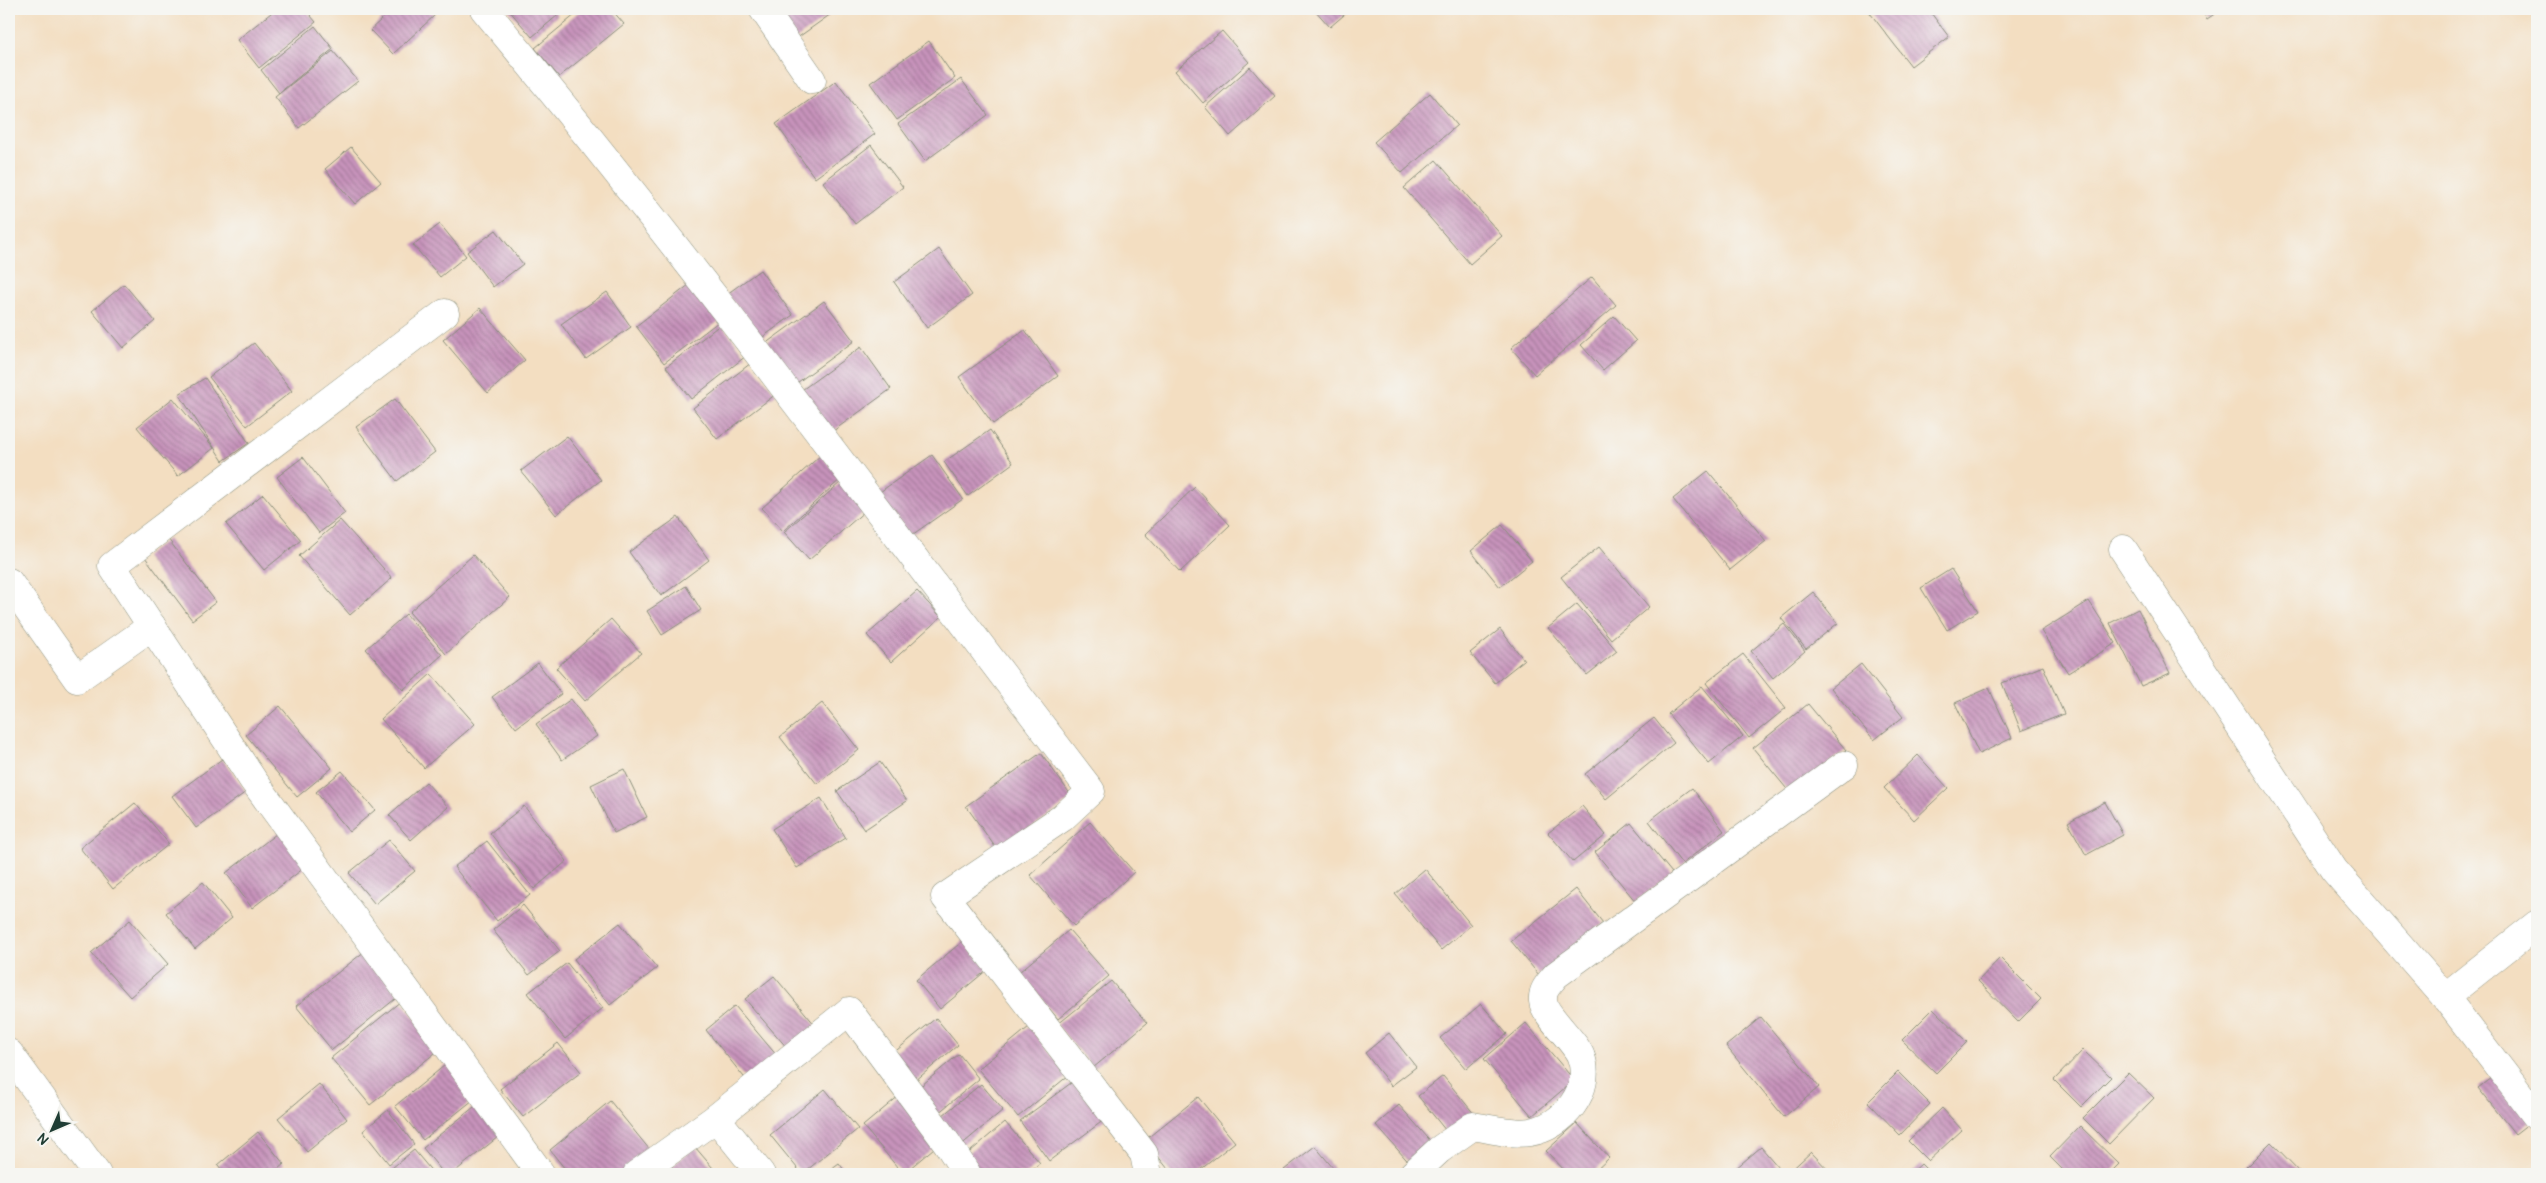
<svg xmlns="http://www.w3.org/2000/svg" width="2546" height="1183" font-family="Pangolin,sans-serif">
  <style>
    .building { fill: url(#building-back-hatch) }
    .lines { fill: none; stroke-linecap: round; stroke-linejoin: round }
    .street-casing { stroke: #898e7a; stroke-width: 29 }
    .street { stroke: #fff; stroke-width: 28 }
  </style>
  <defs>
    <pattern id="building-back-hatch" width="6" height="6" patternUnits="userSpaceOnUse" patternTransform="scale(1.25)"><rect width="6" height="6" fill="#c793bb"/><path d="M-1 5l2 2M0 0l6 6M5-1l2 2" fill="none" stroke="#a17999"/></pattern>
  </defs>
  <rect width="100%" height="100%" fill="#f6f6f2"/>
  <filter id="ink" filterUnits="userSpaceOnUse"><feTurbulence type="fractalNoise" baseFrequency=".02" numOctaves="2"/><feDisplacementMap in="SourceGraphic" scale="10" xChannelSelector="R" yChannelSelector="G"/><feConvolveMatrix kernelMatrix="1 2 1 2 8 2 1 2 1" color-interpolation-filters="sRGB"/></filter>
  <filter id="wash" filterUnits="userSpaceOnUse"><feTurbulence type="fractalNoise" baseFrequency=".0096" numOctaves="4" result="noise"/><feDisplacementMap in="SourceGraphic" scale="20" xChannelSelector="R" yChannelSelector="G"/><feGaussianBlur stdDeviation="1.12" result="paint"/><feColorMatrix in="noise" values="0 0 0 0 0 0 0 0 0 0 0 0 0 0 0 0 0 1.4 0 .05"/><feComposite in="paint" operator="in"/></filter>
  <g filter="url(#wash)">
    <rect width="100%" height="100%" fill="#f3dec1"/>
    <g id="blocks">
      <!-- building -->
      <g class="building">
        <polygon points="276,9 305,9 316,22 259,68 237,40"/>
        <polygon points="393,9 429,9 435,15 393,54 370,30"/>
        <polygon points="508,9 553,9 558,15 532,37"/>
        <polygon points="582,9 611,9 624,24 559,77 535,48"/>
        <polygon points="770,9 838,9 793,41"/>
        <polygon points="1314,9 1351,9 1330,27"/>
        <polygon points="1867,9 1928,9 1949,37 1911,66"/>
        <polygon points="2200,9 2222,9 2207,19"/>
        <polygon points="315,26 333,49 279,93 261,70"/>
        <polygon points="1222,31 1249,62 1203,103 1175,71"/>
        <polygon points="929,41 955,78 897,120 870,83"/>
        <polygon points="333,51 358,81 299,128 275,97"/>
        <polygon points="1250,67 1275,96 1230,136 1205,107"/>
        <polygon points="961,79 988,115 925,161 898,124"/>
        <polygon points="836,81 875,134 815,178 776,124"/>
        <polygon points="1430,93 1457,125 1402,173 1374,142"/>
        <polygon points="871,145 903,187 855,224 823,182"/>
        <polygon points="351,147 381,182 355,204 325,169"/>
        <polygon points="1436,160 1502,236 1470,264 1404,188"/>
        <polygon points="440,224 466,256 440,277 413,245"/>
        <polygon points="496,230 523,264 493,287 467,252"/>
        <polygon points="939,249 972,295 927,328 894,282"/>
        <polygon points="760,270 793,315 760,339 727,294"/>
        <polygon points="1592,277 1616,305 1535,375 1511,348"/>
        <polygon points="694,281 722,319 664,363 636,326"/>
        <polygon points="124,284 155,321 123,348 92,311"/>
        <polygon points="607,292 631,327 586,359 561,324"/>
        <polygon points="824,301 854,341 794,385 765,344"/>
        <polygon points="480,308 525,360 488,393 443,340"/>
        <polygon points="1614,316 1636,341 1603,370 1581,345"/>
        <polygon points="721,324 746,356 691,399 666,367"/>
        <polygon points="1025,330 1058,376 993,424 959,377"/>
        <polygon points="254,343 292,391 247,426 209,377"/>
        <polygon points="861,347 891,389 829,434 799,392"/>
        <polygon points="751,363 776,394 717,439 693,408"/>
        <polygon points="205,378 249,443 223,461 179,394"/>
        <polygon points="173,398 214,448 178,476 137,427"/>
        <polygon points="395,399 435,452 397,481 356,427"/>
        <polygon points="990,430 1013,463 968,496 944,462"/>
        <polygon points="567,436 601,480 556,515 521,471"/>
        <polygon points="821,455 842,478 783,531 762,508"/>
        <polygon points="932,455 963,499 909,537 877,494"/>
        <polygon points="303,457 345,513 319,533 277,477"/>
        <polygon points="1708,471 1766,541 1730,570 1673,499"/>
        <polygon points="841,482 866,510 809,560 784,532"/>
        <polygon points="1195,487 1230,525 1180,572 1145,534"/>
        <polygon points="263,494 301,540 264,570 226,524"/>
        <polygon points="678,517 709,560 661,596 629,552"/>
        <polygon points="340,520 392,578 350,615 299,556"/>
        <polygon points="1502,525 1532,561 1500,587 1471,551"/>
        <polygon points="168,539 216,602 192,620 145,557"/>
        <polygon points="1599,547 1649,607 1611,639 1561,577"/>
        <polygon points="473,555 510,597 446,654 409,612"/>
        <polygon points="1951,569 1978,611 1947,630 1921,588"/>
        <polygon points="686,586 701,610 662,635 647,611"/>
        <polygon points="917,591 941,617 891,662 867,635"/>
        <polygon points="1813,592 1838,623 1806,649 1781,618"/>
        <polygon points="2089,601 2116,643 2068,673 2041,631"/>
        <polygon points="1577,604 1617,651 1587,675 1548,628"/>
        <polygon points="2138,609 2170,673 2141,686 2110,623"/>
        <polygon points="406,614 442,655 403,690 366,649"/>
        <polygon points="611,619 641,653 585,701 556,668"/>
        <polygon points="1784,624 1805,651 1773,678 1751,651"/>
        <polygon points="1500,629 1524,660 1495,683 1470,653"/>
        <polygon points="1743,654 1786,708 1749,738 1706,683"/>
        <polygon points="538,663 561,694 516,728 492,697"/>
        <polygon points="1861,664 1903,717 1874,740 1831,688"/>
        <polygon points="2043,666 2064,714 2021,731 2002,683"/>
        <polygon points="431,674 475,724 424,768 381,719"/>
        <polygon points="1702,686 1743,736 1709,764 1668,714"/>
        <polygon points="1989,688 2012,738 1979,754 1955,703"/>
        <polygon points="571,699 597,736 562,760 536,724"/>
        <polygon points="822,703 859,750 817,784 780,737"/>
        <polygon points="1808,704 1846,750 1791,794 1753,748"/>
        <polygon points="280,706 332,768 297,797 246,735"/>
        <polygon points="1654,718 1674,743 1606,799 1585,774"/>
        <polygon points="1041,753 1073,798 998,851 966,806"/>
        <polygon points="1918,755 1948,788 1914,820 1884,788"/>
        <polygon points="222,759 246,792 196,828 172,796"/>
        <polygon points="880,762 907,801 864,830 837,791"/>
        <polygon points="624,769 647,817 614,833 591,785"/>
        <polygon points="342,771 375,810 349,832 316,792"/>
        <polygon points="426,782 448,807 411,840 389,815"/>
        <polygon points="1692,788 1724,831 1682,864 1649,821"/>
        <polygon points="821,798 846,838 797,868 772,829"/>
        <polygon points="2105,802 2123,835 2086,855 2068,822"/>
        <polygon points="135,803 169,844 113,889 80,848"/>
        <polygon points="524,806 567,861 534,889 490,833"/>
        <polygon points="1582,806 1606,835 1573,862 1548,833"/>
        <polygon points="1090,822 1134,872 1074,926 1030,875"/>
        <polygon points="1631,823 1672,873 1636,902 1595,852"/>
        <polygon points="281,830 308,865 252,908 226,873"/>
        <polygon points="389,840 415,871 375,904 349,873"/>
        <polygon points="487,841 530,895 497,921 454,867"/>
        <polygon points="1425,869 1471,925 1441,950 1395,894"/>
        <polygon points="203,882 232,918 195,949 166,913"/>
        <polygon points="1576,889 1603,923 1539,975 1511,941"/>
        <polygon points="523,905 560,951 529,975 493,930"/>
        <polygon points="130,920 168,964 130,997 91,953"/>
        <polygon points="620,923 657,968 610,1005 574,959"/>
        <polygon points="1069,930 1109,976 1058,1019 1019,972"/>
        <polygon points="964,940 988,969 940,1009 916,980"/>
        <polygon points="365,951 400,995 332,1050 296,1006"/>
        <polygon points="2000,958 2041,999 2018,1022 1978,981"/>
        <polygon points="567,963 603,1008 565,1039 528,993"/>
        <polygon points="774,976 816,1026 788,1049 745,999"/>
        <polygon points="1111,981 1147,1023 1093,1068 1057,1025"/>
        <polygon points="401,1001 440,1049 370,1105 331,1058"/>
        <polygon points="1481,1004 1507,1034 1466,1069 1440,1038"/>
        <polygon points="735,1006 778,1057 748,1082 706,1030"/>
        <polygon points="1933,1009 1967,1042 1936,1073 1902,1040"/>
        <polygon points="1761,1017 1819,1087 1784,1117 1726,1046"/>
        <polygon points="936,1018 958,1045 915,1081 892,1054"/>
        <polygon points="1526,1023 1574,1080 1532,1116 1484,1059"/>
        <polygon points="1029,1027 1069,1075 1018,1117 978,1069"/>
        <polygon points="1389,1033 1416,1067 1391,1086 1365,1053"/>
        <polygon points="558,1043 581,1072 523,1117 500,1089"/>
        <polygon points="2083,1050 2111,1077 2081,1107 2054,1080"/>
        <polygon points="959,1054 979,1079 937,1114 916,1090"/>
        <polygon points="450,1061 478,1096 423,1140 395,1106"/>
        <polygon points="1898,1072 1930,1104 1900,1135 1868,1102"/>
        <polygon points="2128,1073 2154,1098 2109,1144 2083,1118"/>
        <polygon points="2496,1074 2533,1120 2515,1134 2478,1088"/>
        <polygon points="1443,1076 1475,1115 1450,1136 1418,1096"/>
        <polygon points="1079,1077 1108,1117 1049,1161 1020,1121"/>
        <polygon points="319,1084 347,1119 307,1152 278,1118"/>
        <polygon points="981,1084 1003,1110 959,1147 937,1120"/>
        <polygon points="825,1089 858,1129 802,1174 770,1135"/>
        <polygon points="900,1095 940,1143 903,1174 863,1126"/>
        <polygon points="1198,1097 1235,1142 1195,1174 1172,1174 1145,1140"/>
        <polygon points="610,1101 654,1155 629,1174 569,1174 550,1150"/>
        <polygon points="479,1103 503,1133 452,1174 444,1174 423,1148"/>
        <polygon points="1399,1105 1435,1146 1412,1166 1376,1125"/>
        <polygon points="1942,1108 1962,1130 1928,1161 1908,1141"/>
        <polygon points="388,1110 414,1144 389,1164 363,1131"/>
        <polygon points="1005,1122 1040,1163 1026,1174 979,1174 964,1157"/>
        <polygon points="1577,1123 1609,1158 1592,1174 1568,1174 1546,1151"/>
        <polygon points="2080,1126 2119,1164 2109,1174 2067,1174 2050,1157"/>
        <polygon points="258,1132 284,1164 272,1174 225,1174 218,1165"/>
        <polygon points="2271,1142 2302,1174 2250,1174 2245,1168"/>
        <polygon points="1315,1146 1338,1174 1288,1174 1284,1170"/>
        <polygon points="695,1147 718,1174 674,1174 669,1169"/>
        <polygon points="1761,1147 1784,1174 1729,1174"/>
        <polygon points="414,1150 434,1174 388,1174 387,1172"/>
        <polygon points="1811,1152 1832,1174 1787,1174"/>
        <polygon points="839,1163 847,1174 824,1174"/>
        <polygon points="1921,1164 1931,1174 1910,1174"/>
      </g>
    </g>
  </g>
  <g filter="url(#ink)">
    <use href="#blocks" fill-opacity="0" stroke="#898e7a" stroke-width="1"/>
    <g class="lines">
      <!-- street casing -->
      <g class="street-casing">
        <g id="street">
          <path d="M484,9C695,263 891,529 1091,791L1062,818L945,897L1144,1154L1148,1174"/>
          <polyline points="763,9 812,80"/>
          <polyline points="445,313 112,566 253,780 541,1174"/>
          <polyline points="2123,549 2334,870 2445,997 2537,924"/>
          <polyline points="9,582 77,679 152,626"/>
          <polyline points="2445,997 2537,1117"/>
          <polyline points="9,1053 97,1174"/>
          <polyline points="716,1118 849,1011 947,1143 967,1174"/>
          <polyline points="637,1174 716,1118 761,1174"/>
          <path d="M1413,1174L1439,1150L1473,1126C1491,1129 1512,1135 1530,1132C1563,1127 1593,1090 1581,1057C1576,1042 1544,1015 1543,1001C1542,989 1549,984 1556,975L1844,765"/>
        </g>
      </g>
      <!-- street -->
      <use href="#street" class="street"/>
    </g>
  </g>
  <!-- margin -->
  <rect width="2546" height="1183" fill="none" stroke="#f6f6f2" stroke-width="30"/>
  <!-- north arrow -->
  <g transform="translate(52 1130) rotate(225)" stroke="#f6f6f2" stroke-width="4" paint-order="stroke">
  <path d="M0-4L9 19L0 12L-9 19Z" fill="#1f3d34"/>
  <text y="-8" font-size="14" font-weight="bold" text-anchor="middle" fill="#1f3d34">N</text>
  </g>
</svg>
